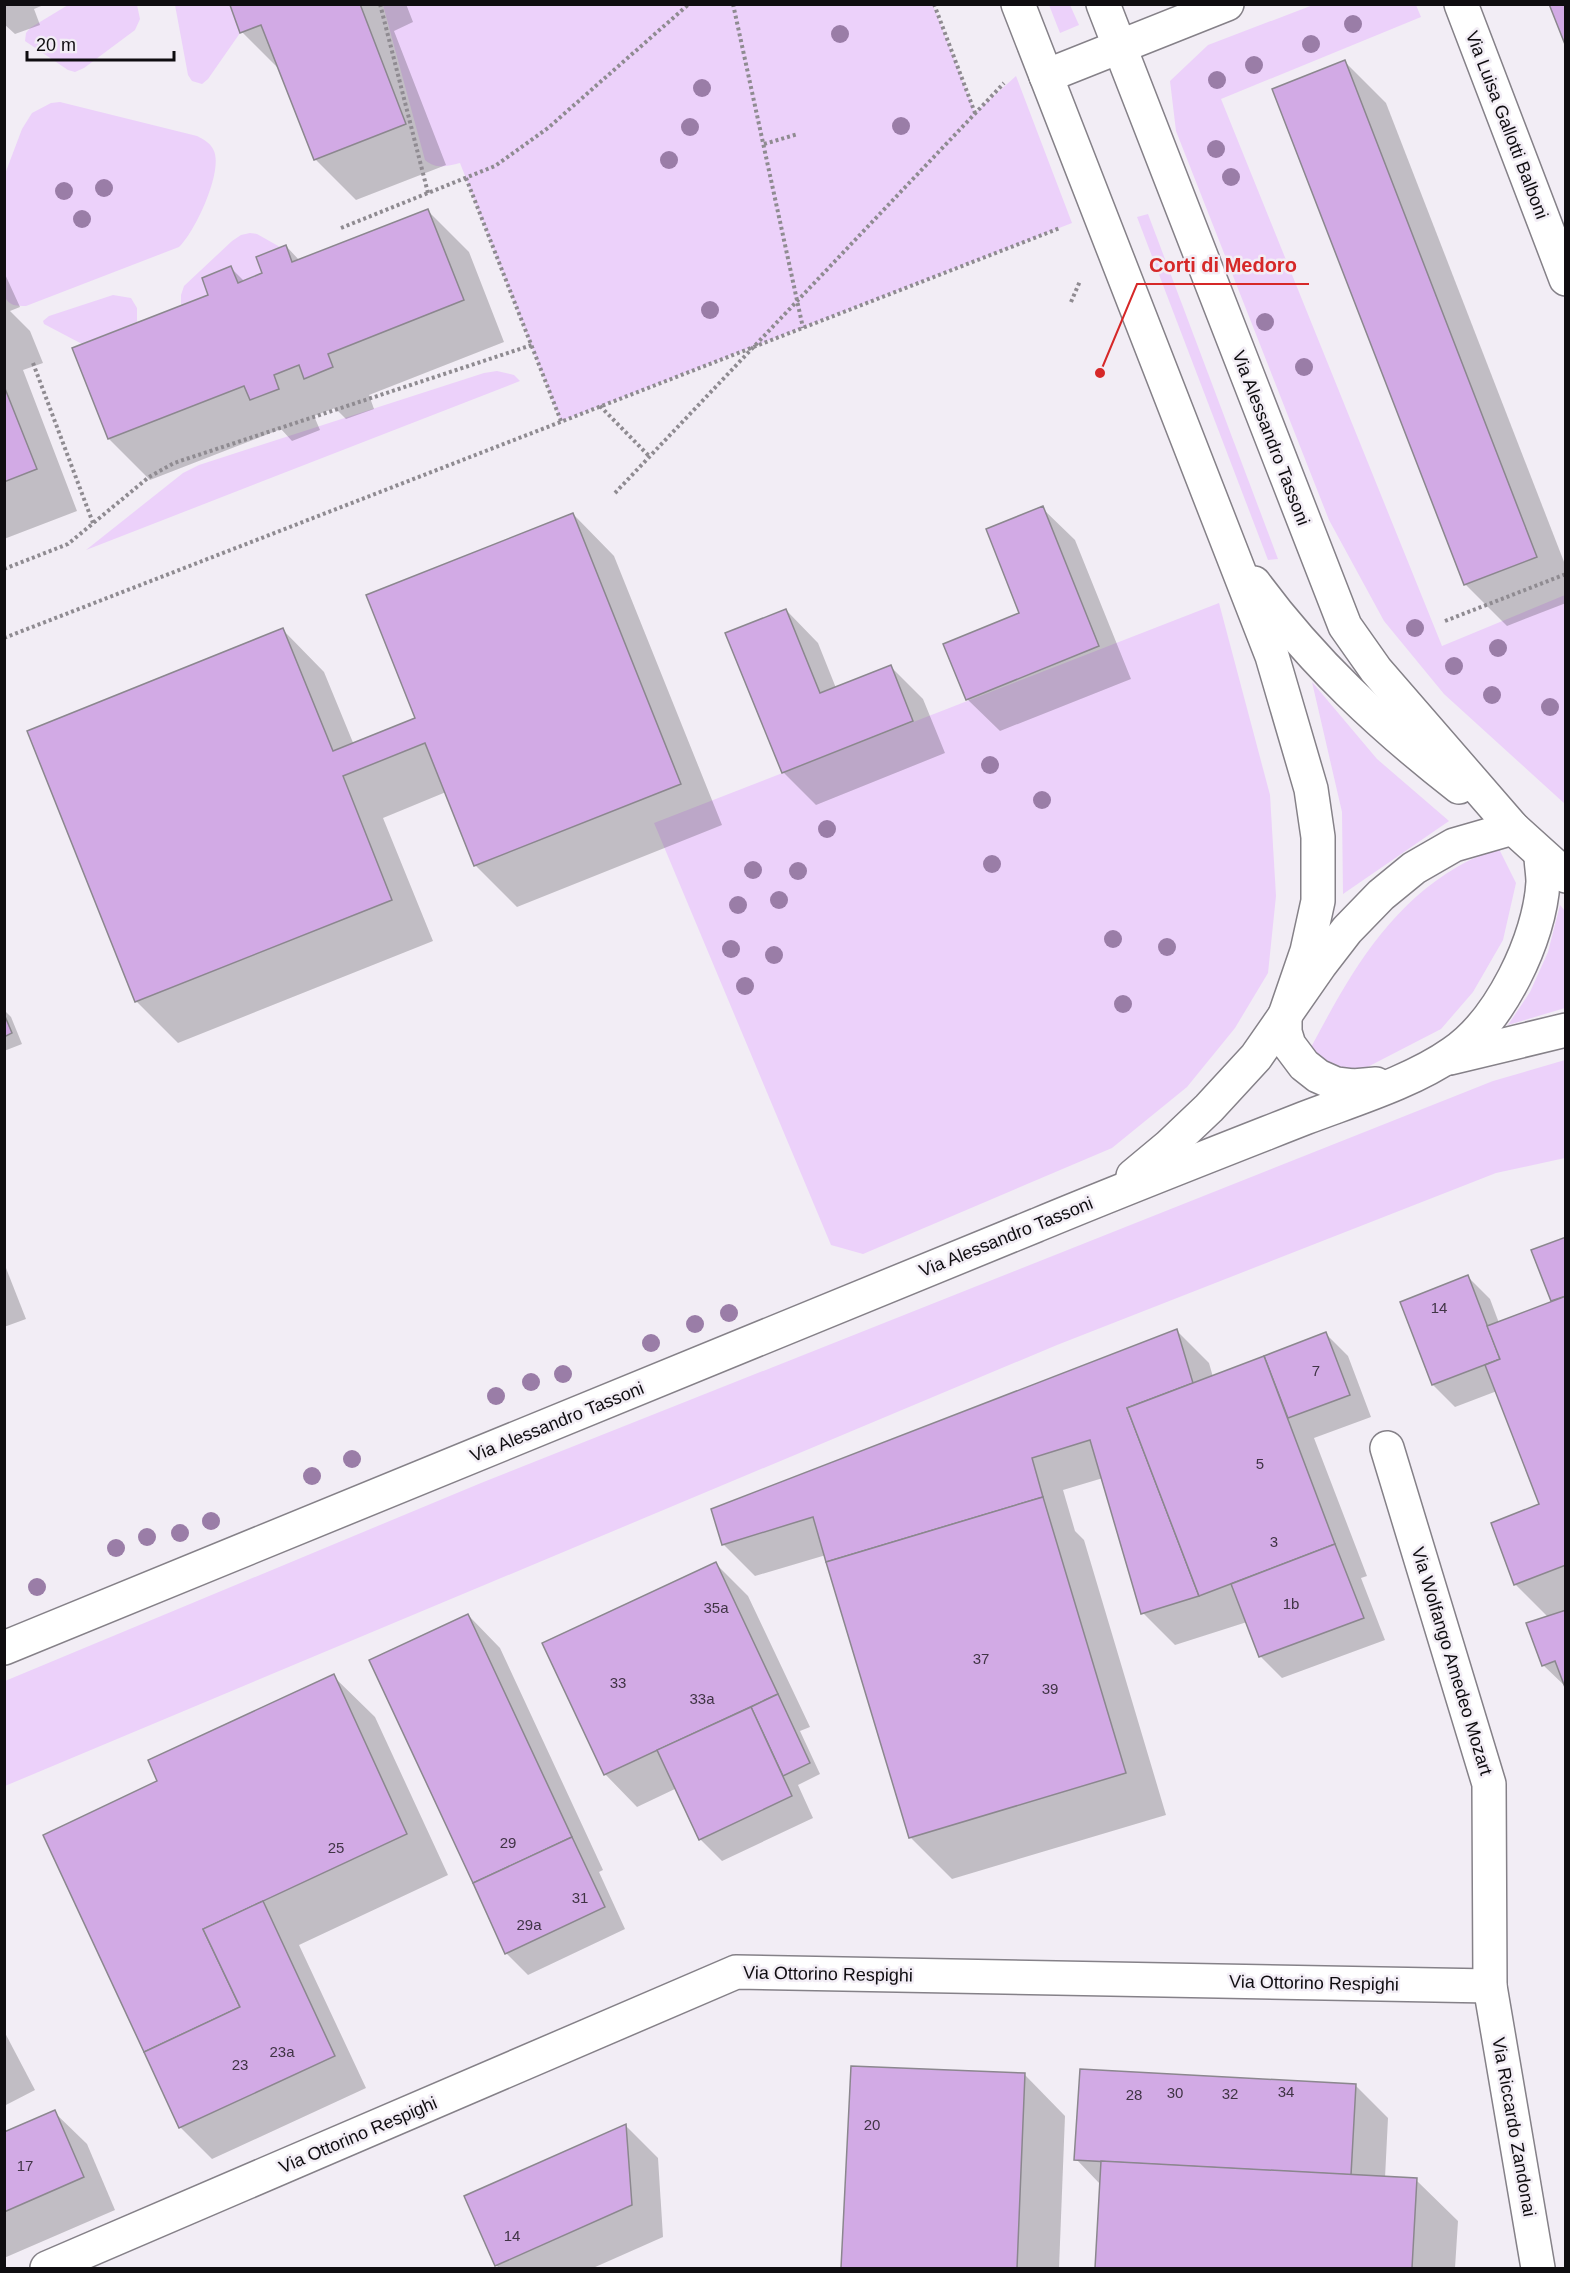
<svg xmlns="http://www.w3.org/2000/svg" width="1570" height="2273" font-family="Arial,sans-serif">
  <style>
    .green { fill: #ecd1fa }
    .shadow { fill: #0003 }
    .building { fill: #d2aae5; stroke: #8b878e; stroke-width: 1.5 }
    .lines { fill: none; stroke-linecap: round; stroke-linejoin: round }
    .minor-casing { stroke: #858188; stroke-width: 36 }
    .path { stroke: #8f8b91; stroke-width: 4; stroke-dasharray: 3 3; stroke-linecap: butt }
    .minor { stroke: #fff; stroke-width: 33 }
    .tree { fill: #9a7da7 }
    .labels { text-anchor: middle; stroke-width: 5; stroke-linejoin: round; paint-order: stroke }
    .number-label { font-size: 15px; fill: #403445 }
    .street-label { font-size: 18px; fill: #0f0d10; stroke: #f2edf5 }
    .leader { fill: none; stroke: #d62828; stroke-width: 2 }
    .callout-dot { fill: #d62828; stroke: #f2edf5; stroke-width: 2 }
    .callout-label { font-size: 20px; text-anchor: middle; font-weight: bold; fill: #d62828; stroke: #f2edf5; stroke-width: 5; stroke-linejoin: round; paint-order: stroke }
  </style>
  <rect width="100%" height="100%" fill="#f2edf5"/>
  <!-- green -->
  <g class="green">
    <polygon points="68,5 137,5 140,19 135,30 84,68 75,72 68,70 25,41 26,33 30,28"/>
    <polygon points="175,5 232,5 230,6 240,33 208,79 202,84 192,81 188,75"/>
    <path d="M383,5H933L975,113L1016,76L1072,223L561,421L460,163C447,166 437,170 425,160Z"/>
    <polygon points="1049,5 1070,5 1079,25 1060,33"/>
    <polygon points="1313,5 1416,5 1421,17 1221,99 1442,646 1565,595 1565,804 1444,694 1384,621 1329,520 1176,131 1170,81 1208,45"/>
    <path d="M60,102L197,136C203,139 211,143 214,151C223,172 195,232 179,247L26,306C17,306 9,306 5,297V174L22,129L32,113L51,103Z"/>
    <polygon points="1148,214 1278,559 1268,560 1137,217"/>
    <polygon points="250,233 257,234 280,247 256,257 262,273 238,283 231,266 202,278 208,295 181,306 181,295 184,286 232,241 241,235"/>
    <polygon points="113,295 131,298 137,308 137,322 82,344 44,324 43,321 49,316"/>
    <polygon points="497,371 514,375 520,381 86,550 183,473 199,465 484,373"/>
    <polygon points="1219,603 1270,795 1276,896 1268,973 1235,1028 1187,1087 1112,1148 863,1254 831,1245 654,823"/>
    <polygon points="1312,682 1377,759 1449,821 1343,894 1342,812"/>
    <path d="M1498,847L1516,883L1503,940L1473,992L1441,1029L1350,1076L1309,1051C1347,980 1384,910 1457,867C1470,859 1485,854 1498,847Z"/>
    <polygon points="1560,905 1565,911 1565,1008 1508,1025 1530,992 1548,952"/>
    <polygon points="1565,1060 1565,1158 1496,1173 1057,1345 5,1786 5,1681 481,1483 1493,1081"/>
  </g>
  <!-- shadow -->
  <g class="shadow">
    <polygon points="4,4 46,4 34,9 40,25 15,34 4,24"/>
    <polygon points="236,4 406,4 413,22 394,31 446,165 356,200 315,159 281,71 242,32"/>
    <polygon points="1345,62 1386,103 1566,567 1566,603 1507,626 1465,584"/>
    <polygon points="428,211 469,252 504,342 369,395 374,409 346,419 335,408 314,416 320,430 292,441 281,429 150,480 109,439 74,349 210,296 231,268 245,282 264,274 286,246 300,261"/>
    <polygon points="4,272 20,307 10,311 30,331 43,363 23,370 77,511 4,539"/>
    <polygon points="1042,508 1075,540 1131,679 1000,731 967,699 1021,614"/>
    <polygon points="573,514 614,556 722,825 517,907 476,866 446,792 383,818 433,941 178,1043 137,1002 29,732 283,630 324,672 354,745 417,719"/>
    <polygon points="786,610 818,643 836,688 890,666 923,699 945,753 816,805 783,772"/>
    <polygon points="4,1010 11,1017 22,1044 4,1051"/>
    <polygon points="1566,1238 1566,1687 1543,1665 1548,1617 1515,1584 1541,1505 1497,1391 1455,1407 1433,1385 1402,1303 1468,1277 1490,1299 1499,1323 1553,1302 1552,1301"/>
    <polygon points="4,1263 26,1319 4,1327"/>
    <polygon points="1177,1331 1209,1363 1213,1377 1326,1334 1348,1356 1371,1417 1314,1438 1367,1576 1361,1578 1385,1640 1282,1678 1260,1656 1247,1622 1175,1645 1143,1613 1103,1478 1063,1490 1075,1531 1084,1540 1166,1815 952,1879 910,1837 826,1555 755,1576 723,1544"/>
    <polygon points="716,1564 748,1596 810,1727 800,1731 820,1774 798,1785 813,1818 722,1861 700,1839 677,1788 637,1807 605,1774"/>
    <polygon points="468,1615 500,1648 603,1870 599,1872 625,1929 528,1975 506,1953"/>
    <polygon points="333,1676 375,1717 448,1875 299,1945 366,2088 212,2159 180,2127"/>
    <polygon points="4,2031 35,2090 4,2106"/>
    <polygon points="852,2067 1024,2074 1065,2116 1059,2268 843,2268"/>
    <polygon points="1356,2086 1388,2118 1385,2178 1416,2180 1458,2221 1455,2268 1097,2268 1101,2185 1076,2159"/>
    <polygon points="54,2112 87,2144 115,2210 4,2258 4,2133"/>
    <polygon points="626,2126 658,2158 663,2237 593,2268 499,2268 496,2265"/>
  </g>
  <!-- building -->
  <g class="building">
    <polygon points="232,4 360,4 406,124 314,160 261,25 240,33 230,5"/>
    <polygon points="1549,4 1566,4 1566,47"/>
    <polygon points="1345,60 1537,557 1464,585 1272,89"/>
    <polygon points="428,209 464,300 328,354 333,367 304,379 299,365 274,375 279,389 250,400 244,386 108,439 72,348 208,295 202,278 231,266 238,283 262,273 256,257 286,245 292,262"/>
    <polygon points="4,386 37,469 4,482"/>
    <polygon points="1043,506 1099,646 966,700 943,644 1019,613 986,529"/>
    <polygon points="573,513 681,784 474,866 425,743 343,776 392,900 135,1002 27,731 283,628 333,751 415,718 366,595"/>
    <polygon points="786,609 820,693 891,665 913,721 782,773 725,633"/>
    <polygon points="4,1014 12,1033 4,1037"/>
    <polygon points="1566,1237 1566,1296 1551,1301 1531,1250"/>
    <polygon points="1468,1275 1500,1359 1432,1385 1400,1302"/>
    <polygon points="1566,1296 1566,1565 1514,1585 1491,1523 1539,1504 1485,1365 1500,1359 1487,1326"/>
    <polygon points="1177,1329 1193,1383 1127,1408 1199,1596 1141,1614 1090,1440 1032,1458 1043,1497 826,1562 813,1517 722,1545 711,1509"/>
    <polygon points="1326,1332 1350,1395 1288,1418 1264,1356"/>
    <polygon points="1264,1356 1335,1544 1199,1596 1127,1408"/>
    <polygon points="1043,1497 1126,1773 909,1838 826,1562"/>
    <polygon points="1335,1544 1364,1618 1259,1657 1231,1584"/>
    <polygon points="716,1562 778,1694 604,1775 542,1643"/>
    <polygon points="1566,1610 1566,1690 1555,1661 1542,1666 1526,1623"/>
    <polygon points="468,1614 572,1837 473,1883 369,1660"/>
    <polygon points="334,1674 407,1834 203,1929 240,2007 144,2052 43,1835 157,1781 148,1760"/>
    <polygon points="778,1694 810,1763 783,1776 751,1707"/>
    <polygon points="751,1707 792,1796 699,1840 657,1750"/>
    <polygon points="572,1837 605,1907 505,1954 473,1883"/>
    <polygon points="263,1901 335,2056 179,2128 144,2052 240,2007 203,1929"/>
    <polygon points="851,2066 1025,2073 1017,2268 841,2268"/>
    <polygon points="1080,2069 1356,2084 1351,2175 1074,2160"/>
    <polygon points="55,2110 84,2177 4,2212 4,2132"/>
    <polygon points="626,2124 632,2205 495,2266 464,2196"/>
    <polygon points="1101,2161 1417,2178 1412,2268 1095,2268"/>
  </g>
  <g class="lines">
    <!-- minor casing -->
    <g class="minor-casing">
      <g id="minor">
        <polyline points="1018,4 1272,656 1311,789 1318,837 1318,901 1307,951 1285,1015 1285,1032 1289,1045 1304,1065 1318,1076 1336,1084 1353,1086 1376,1084"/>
        <polyline points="1103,4 1345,626 1376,670 1513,828 1566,876"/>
        <polyline points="1461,4 1566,279"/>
        <polyline points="1046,76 1227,4"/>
        <path d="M1254,583C1312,662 1382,727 1459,787"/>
        <polyline points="1450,1058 1566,1030"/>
        <polyline points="1133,1176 1169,1146 1209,1108 1256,1057 1320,965 1347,930 1381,895 1414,868 1454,845 1513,828"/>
        <polyline points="1387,1448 1489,1784 1490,1986 1538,2268"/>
        <path d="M4,1648C349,1507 693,1366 1037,1225C1126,1188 1216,1153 1305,1118C1352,1100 1412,1082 1453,1053C1500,1021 1540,939 1543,882C1543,873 1541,864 1541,855"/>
        <polyline points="47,2268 736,1972 1490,1986"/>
      </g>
    </g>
    <!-- path -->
    <g class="path">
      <polyline points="380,4 428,193"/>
      <polyline points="733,4 803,328"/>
      <polyline points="934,4 975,113"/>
      <polyline points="764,144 798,134"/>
      <polyline points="466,178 561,421"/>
      <polyline points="341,228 495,166 548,128 689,4"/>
      <polyline points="1071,302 1080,281"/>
      <polyline points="33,363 93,523"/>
      <polyline points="600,406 650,457"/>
      <polyline points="615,493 1004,83"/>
      <polyline points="4,569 68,544 149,477 174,463 532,345"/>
      <polyline points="1445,621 1566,574"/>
      <polyline points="4,638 1060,228"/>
    </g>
    <!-- minor -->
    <use href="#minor" class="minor"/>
  </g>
  <!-- trees -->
  <g class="tree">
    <circle cx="1353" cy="24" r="9"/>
    <circle cx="840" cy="34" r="9"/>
    <circle cx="1311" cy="44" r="9"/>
    <circle cx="1254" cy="65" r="9"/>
    <circle cx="1217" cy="80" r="9"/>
    <circle cx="702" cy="88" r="9"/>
    <circle cx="901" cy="126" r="9"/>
    <circle cx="690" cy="127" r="9"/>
    <circle cx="1216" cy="149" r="9"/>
    <circle cx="669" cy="160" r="9"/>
    <circle cx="1231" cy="177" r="9"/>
    <circle cx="104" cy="188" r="9"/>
    <circle cx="64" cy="191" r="9"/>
    <circle cx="82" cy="219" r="9"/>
    <circle cx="710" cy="310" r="9"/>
    <circle cx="1265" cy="322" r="9"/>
    <circle cx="1304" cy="367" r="9"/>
    <circle cx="1415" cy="628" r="9"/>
    <circle cx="1498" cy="648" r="9"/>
    <circle cx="1454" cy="666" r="9"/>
    <circle cx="1492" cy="695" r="9"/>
    <circle cx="1550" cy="707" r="9"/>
    <circle cx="990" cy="765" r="9"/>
    <circle cx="1042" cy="800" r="9"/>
    <circle cx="827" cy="829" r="9"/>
    <circle cx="992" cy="864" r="9"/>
    <circle cx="753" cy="870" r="9"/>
    <circle cx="798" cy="871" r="9"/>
    <circle cx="779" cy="900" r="9"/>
    <circle cx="738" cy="905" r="9"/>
    <circle cx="1113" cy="939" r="9"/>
    <circle cx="1167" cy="947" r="9"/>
    <circle cx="731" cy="949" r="9"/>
    <circle cx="774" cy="955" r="9"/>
    <circle cx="745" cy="986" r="9"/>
    <circle cx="1123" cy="1004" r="9"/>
    <circle cx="729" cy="1313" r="9"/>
    <circle cx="695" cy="1324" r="9"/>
    <circle cx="651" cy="1343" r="9"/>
    <circle cx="563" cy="1374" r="9"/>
    <circle cx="531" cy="1382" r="9"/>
    <circle cx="496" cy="1396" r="9"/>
    <circle cx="352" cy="1459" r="9"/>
    <circle cx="312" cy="1476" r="9"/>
    <circle cx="211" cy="1521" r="9"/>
    <circle cx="180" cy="1533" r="9"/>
    <circle cx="147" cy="1537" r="9"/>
    <circle cx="116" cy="1548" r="9"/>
    <circle cx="37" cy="1587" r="9"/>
  </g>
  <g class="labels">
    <!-- number labels -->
    <g class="number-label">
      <text x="1439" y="1313">14</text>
      <text x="1316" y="1376">7</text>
      <text x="1260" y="1469">5</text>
      <text x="1274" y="1547">3</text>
      <text x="1291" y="1609">1b</text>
      <text x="716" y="1613">35a</text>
      <text x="981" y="1664">37</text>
      <text x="618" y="1688">33</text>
      <text x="1050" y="1694">39</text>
      <text x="702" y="1704">33a</text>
      <text x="508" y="1848">29</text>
      <text x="336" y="1853">25</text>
      <text x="580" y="1903">31</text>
      <text x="529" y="1930">29a</text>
      <text x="282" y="2057">23a</text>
      <text x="240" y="2070">23</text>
      <text x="1286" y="2097">34</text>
      <text x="1175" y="2098">30</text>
      <text x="1230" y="2099">32</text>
      <text x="1134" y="2100">28</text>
      <text x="872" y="2130">20</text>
      <text x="25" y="2171">17</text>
      <text x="512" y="2241">14</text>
    </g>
    <!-- street labels -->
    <g class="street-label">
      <text transform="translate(1507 125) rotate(69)" y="6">Via Luisa Gallotti Balboni</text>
      <text transform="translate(1271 438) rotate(69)" y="6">Via Alessandro Tassoni</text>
      <text transform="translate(1006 1237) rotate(-22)" y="6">Via Alessandro Tassoni</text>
      <text transform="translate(557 1422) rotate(-22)" y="6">Via Alessandro Tassoni</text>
      <text transform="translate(1452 1661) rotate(73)" y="6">Via Wolfango Amedeo Mozart</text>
      <text transform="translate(828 1974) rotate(1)" y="6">Via Ottorino Respighi</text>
      <text transform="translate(1314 1983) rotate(1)" y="6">Via Ottorino Respighi</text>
      <text transform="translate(1514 2127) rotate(80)" y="6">Via Riccardo Zandonai</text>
      <text transform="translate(358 2135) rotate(-23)" y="6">Via Ottorino Respighi</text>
    </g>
  </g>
  <!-- callouts -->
  <path class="leader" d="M1100 373L1137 284H1309"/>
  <circle class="callout-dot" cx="1100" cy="373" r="6"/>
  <g class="callout-label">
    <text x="1223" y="272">Corti di Medoro</text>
  </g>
  <!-- border -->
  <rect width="1570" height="2273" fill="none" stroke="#0f0d10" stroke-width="12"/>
  <!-- scale -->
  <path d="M27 51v9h147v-9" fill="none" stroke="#0f0d10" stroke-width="3"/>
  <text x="36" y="51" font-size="18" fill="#0f0d10" stroke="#f2edf5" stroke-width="4.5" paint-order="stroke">20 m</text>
</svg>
